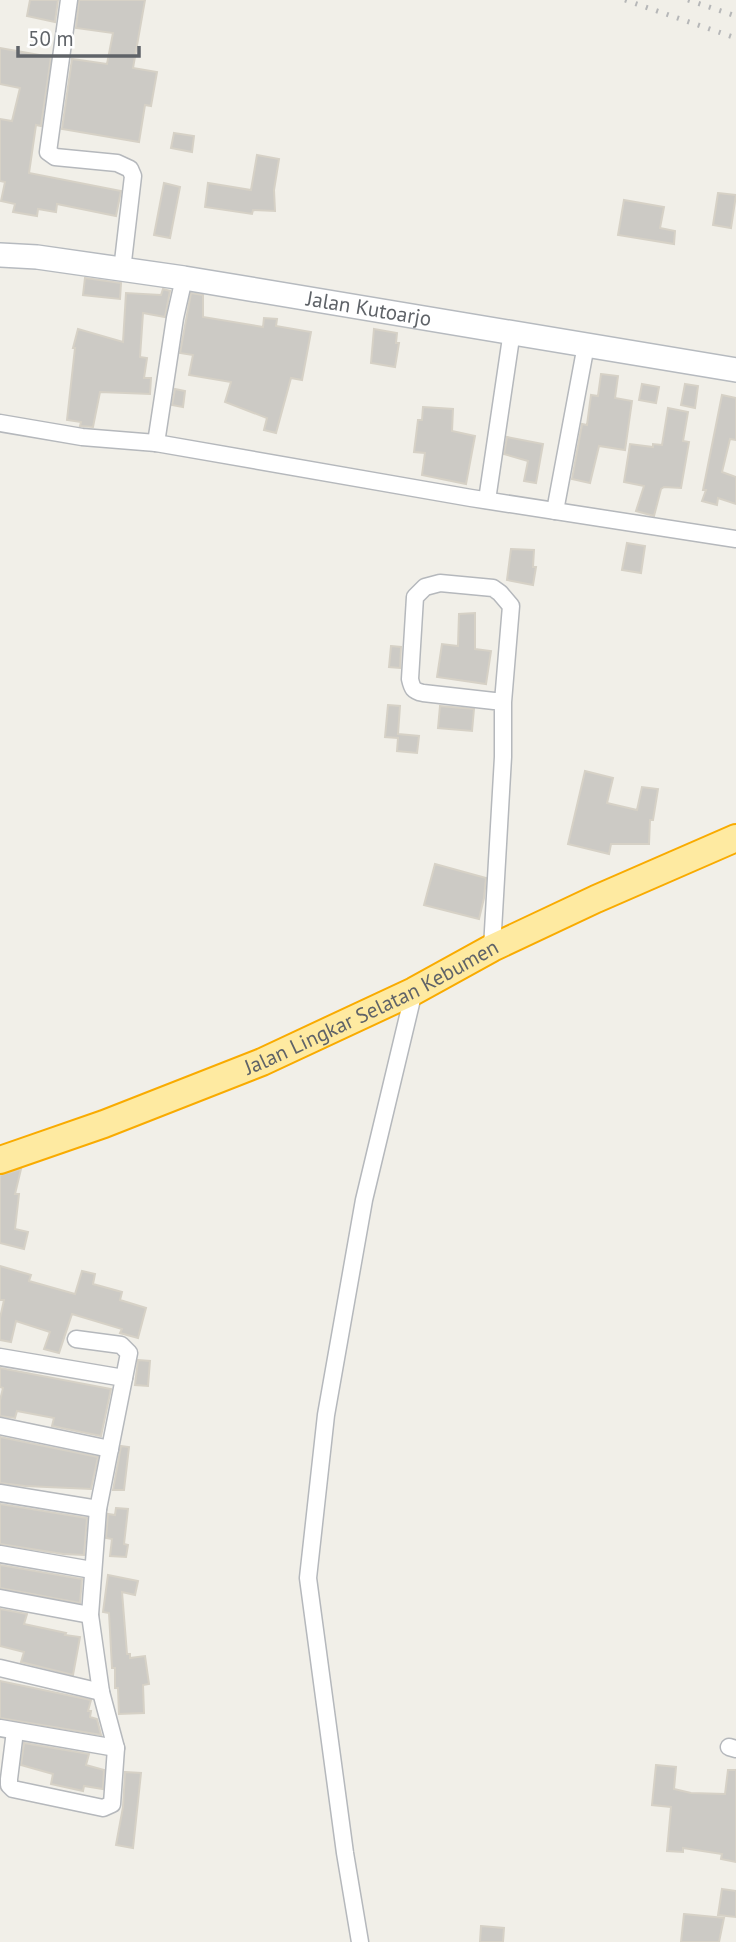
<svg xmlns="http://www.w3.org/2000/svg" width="736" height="1942" font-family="'PT Sans',sans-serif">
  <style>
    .building { fill: #cccac5; stroke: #d6d1c6; stroke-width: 2 }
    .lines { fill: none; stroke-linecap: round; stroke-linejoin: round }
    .minor-casing { stroke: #b5b8bc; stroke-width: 19 }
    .secondary-casing { stroke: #b6babf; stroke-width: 26 }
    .trunk-casing { stroke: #f9ab00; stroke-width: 30 }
    .minor { stroke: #fff; stroke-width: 16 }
    .secondary { stroke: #fff; stroke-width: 23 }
    .trunk { stroke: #feeaa1; stroke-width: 26 }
    .rail { stroke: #b6b7b8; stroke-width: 5; stroke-dasharray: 2 9; stroke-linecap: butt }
    .labels { text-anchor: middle; stroke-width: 6; stroke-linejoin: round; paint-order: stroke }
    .street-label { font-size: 21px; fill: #5f6368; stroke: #fff }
  </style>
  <rect width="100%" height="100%" fill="#f1efe8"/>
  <!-- building -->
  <g class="building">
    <polygon points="30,0 58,0 55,22 27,16"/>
    <polygon points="79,0 145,0 133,68 157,72 151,106 145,105 139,142 62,129 72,59 107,64 113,33 76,28"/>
    <polygon points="0,48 51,57 41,126 36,125 29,173 121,191 116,216 57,204 56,212 38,209 37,216 13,212 15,204 1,201 5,182 0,181 0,119 12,121 20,88 0,84"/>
    <polygon points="174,133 194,136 192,152 171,148"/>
    <polygon points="257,155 279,159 274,190 275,211 253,210 252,214 205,207 208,183 251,190"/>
    <polygon points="164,183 180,187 170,238 154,235"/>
    <polygon points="718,193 736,195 731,228 713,225"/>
    <polygon points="624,200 664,207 660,228 675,231 674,244 618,235"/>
    <polygon points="85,278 121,283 120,299 83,295"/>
    <polygon points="163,289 170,291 165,317 143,313 140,357 147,358 144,378 151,378 150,394 100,392 93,427 80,426 81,422 67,420 75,348 73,348 78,329 123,342 126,293 161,295"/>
    <polygon points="191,293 203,295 203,317 263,327 264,318 277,319 276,326 311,332 302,380 291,378 276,433 264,430 267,418 225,402 231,382 189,375 193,355 180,353"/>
    <polygon points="374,329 397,333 396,343 399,343 395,367 371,363"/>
    <polygon points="601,374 618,376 615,398 632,401 625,450 599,446 590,483 572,479 582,424 587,425 591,395 598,396"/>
    <polygon points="642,384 659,387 656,403 639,400"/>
    <polygon points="685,384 698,386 695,408 681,405"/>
    <polygon points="175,389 185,391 183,407 172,405"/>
    <polygon points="722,395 736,398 736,440 730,439 722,472 736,477 736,504 718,498 717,505 702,501 706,490 703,490"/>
    <polygon points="423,407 453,409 452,431 475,436 466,484 422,475 425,453 414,452 418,420 422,420"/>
    <polygon points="668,408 688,412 683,441 689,442 681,488 664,487 661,489 654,516 636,511 644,486 624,482 630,444 653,447 653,444 662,445"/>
    <polygon points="507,437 543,444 536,483 524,481 528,461 504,454"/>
    <polygon points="627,543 645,546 641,573 622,570"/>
    <polygon points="511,549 534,550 533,567 536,567 533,585 507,580"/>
    <polygon points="475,613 475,649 491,651 486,684 437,677 442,644 458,646 459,614"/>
    <polygon points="391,646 401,647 400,668 389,667"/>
    <polygon points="388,705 400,706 398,734 419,736 417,753 397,751 398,738 385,737"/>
    <polygon points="440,706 474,709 472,731 438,728"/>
    <polygon points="585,771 613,778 607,803 637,810 642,787 658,789 653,820 650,820 649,844 611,844 609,854 568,844"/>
    <polygon points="435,864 486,878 484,898 479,919 424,905"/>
    <polygon points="21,1169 15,1194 19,1194 15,1229 28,1232 24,1249 0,1243 0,1175"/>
    <polygon points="0,1266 31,1275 29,1281 75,1294 82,1271 95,1274 93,1284 122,1292 120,1300 146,1308 138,1338 120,1333 122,1329 72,1314 59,1353 44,1349 50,1332 16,1321 11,1342 0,1340 0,1318 4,1300 0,1300"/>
    <polygon points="138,1360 150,1361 148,1386 135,1385"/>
    <polygon points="0,1368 111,1389 101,1436 52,1426 54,1418 17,1411 15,1418 0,1416 0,1400 3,1388 0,1387"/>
    <polygon points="0,1437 98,1457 91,1489 25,1486 0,1483"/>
    <polygon points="121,1446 129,1447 124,1490 113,1490"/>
    <polygon points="0,1504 87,1518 84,1555 63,1554 0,1544"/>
    <polygon points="116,1508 128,1509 124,1544 128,1545 126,1557 110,1556 112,1539 106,1538 108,1514 115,1515"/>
    <polygon points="0,1565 82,1579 80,1603 0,1588"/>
    <polygon points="108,1575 138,1581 135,1595 122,1592 127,1654 130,1654 130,1658 145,1656 149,1684 143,1685 144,1713 119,1714 118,1688 115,1688 115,1668 112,1668 109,1613 103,1612"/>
    <polygon points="0,1609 27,1614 24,1624 66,1633 65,1635 80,1637 73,1675 21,1662 24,1652 0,1646"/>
    <polygon points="0,1681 91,1700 88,1711 91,1711 90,1717 97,1719 101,1735 0,1718"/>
    <polygon points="24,1743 89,1754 86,1765 104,1770 103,1789 84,1786 83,1791 51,1784 53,1774 21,1765"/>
    <polygon points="656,1765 676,1767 674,1789 691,1793 725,1794 728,1770 736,1770 736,1862 721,1859 722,1854 683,1848 683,1852 667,1851 671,1807 652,1805"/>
    <polygon points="125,1772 141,1773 133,1848 116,1845 123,1807"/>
    <polygon points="722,1889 736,1891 736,1917 718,1915"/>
    <polygon points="684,1914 724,1918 719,1942 681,1942"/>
    <polygon points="481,1926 504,1928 503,1942 480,1942"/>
  </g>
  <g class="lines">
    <!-- minor casing -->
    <g class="minor-casing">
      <g id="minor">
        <polyline points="69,0 48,152 55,157 117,163 130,169 133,176 122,270"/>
        <polyline points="0,423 82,437 156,443 471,498 736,539"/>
        <polyline points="156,443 175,318 184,278"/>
        <polyline points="487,500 512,331"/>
        <polyline points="555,511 586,345"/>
        <path d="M492,948L503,757V702L511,606L500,593L493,588L440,583L425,587L415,597L410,679C412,688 413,691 423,693L503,702"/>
        <polyline points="0,1357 124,1378"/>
        <polyline points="0,1426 110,1449"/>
        <polyline points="0,1493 98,1509"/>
        <polyline points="0,1554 92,1570"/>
        <polyline points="0,1598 90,1615"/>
        <polyline points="0,1668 101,1692"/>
        <polyline points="0,1728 116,1748"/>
        <polyline points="15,1731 9,1779 9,1785 13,1789 103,1808 112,1804 116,1748 101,1692 90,1615 98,1509 129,1353 121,1345 76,1339"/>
        <polyline points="729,1747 736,1749"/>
        <polyline points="360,1942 345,1853 308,1578 326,1415 364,1200 414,991"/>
      </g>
    </g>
    <!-- secondary casing -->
    <g class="secondary-casing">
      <g id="secondary">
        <path id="s1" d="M0,255L37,257L184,278L736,370"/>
      </g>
    </g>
    <!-- trunk casing -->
    <g class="trunk-casing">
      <g id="trunk">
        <path id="s2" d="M0,1160L104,1124L262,1062L414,991L492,948L596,899L736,838"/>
      </g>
    </g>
    <!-- minor -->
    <use href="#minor" class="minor"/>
    <!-- secondary -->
    <use href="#secondary" class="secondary"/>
    <!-- trunk -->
    <use href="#trunk" class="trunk"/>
    <!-- rail -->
    <g class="rail">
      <polyline points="625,0 736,38"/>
      <polyline points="688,0 736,16"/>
    </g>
  </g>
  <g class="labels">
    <!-- street labels -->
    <g class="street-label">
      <text dy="7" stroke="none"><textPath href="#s1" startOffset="373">Jalan Kutoarjo</textPath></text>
      <text dy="7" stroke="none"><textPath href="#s2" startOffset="402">Jalan Lingkar Selatan Kebumen</textPath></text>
    </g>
  </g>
  <!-- scale -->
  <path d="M18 46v10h121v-10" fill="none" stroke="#5f6368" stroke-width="3.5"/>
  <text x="28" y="46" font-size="21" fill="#5f6368" stroke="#ffffff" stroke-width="5" paint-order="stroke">50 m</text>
</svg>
